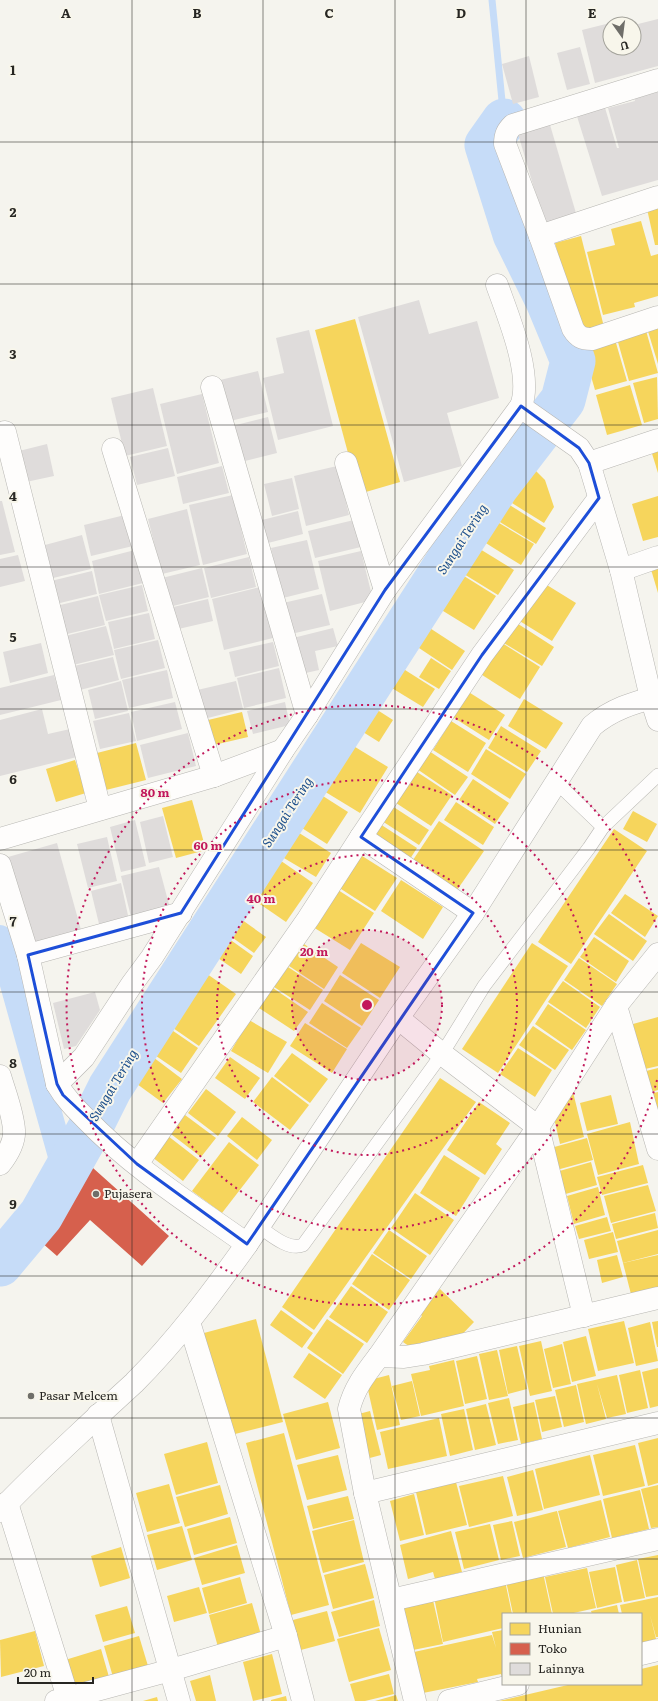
<svg xmlns="http://www.w3.org/2000/svg" width="658" height="1701" font-family="Literata,serif">
  <style>
    .homes { fill: #f6d55c }
    .shops { fill: #d6604d }
    .lines { fill: none; stroke-linecap: round; stroke-linejoin: round }
    .stream { stroke: #c6dcf8; stroke-width: 7 }
    .canal { stroke: #c6dcf8; stroke-width: 26 }
    .river { stroke: #c6dcf8; stroke-width: 45 }
    .building { fill: #dfdcdb }
    .service-casing { stroke: #b7b6b2; stroke-width: 14 }
    .minor-casing { stroke: #b7b6b2; stroke-width: 23 }
    .service { stroke: #fefdfc; stroke-width: 13 }
    .minor { stroke: #fefdfc; stroke-width: 22 }
    .marked { fill: none; stroke: #1d4ed8; stroke-width: 3; stroke-linejoin: round }
    .grid { fill: none; stroke: #272622; stroke-width: 1; stroke-opacity: 0.55 }
    .ring { fill: none; stroke: #c2185b; stroke-width: 2; stroke-dasharray: 2 4 }
    .poi-dot { fill: #6f6e69; stroke: #f8f6eb; stroke-width: 1.5 }
    .labels { text-anchor: middle; stroke-width: 4; stroke-linejoin: round; paint-order: stroke }
    .poi-label { font-size: 12px; fill: #272622; stroke: #f8f6eb; text-anchor: start }
    .water-label { font-size: 13px; font-style: italic; fill: #1c4f8c; stroke: #f8f6eb }
    .grid-label { font-size: 13px; text-anchor: middle; font-weight: bold; fill: #272622; stroke: #f8f6eb; stroke-width: 4; stroke-linejoin: round; paint-order: stroke }
    .centre { fill: #c2185b; stroke: #f8f6eb; stroke-width: 2 }
    .ring-label { font-size: 12px; text-anchor: middle; font-weight: bold; fill: #c2185b; stroke: #f8f6eb; stroke-width: 4; stroke-linejoin: round; paint-order: stroke }
  </style>
  <rect width="100%" height="100%" fill="#f5f4ee"/>
  <!-- homes -->
  <g class="homes">
    <polygon points="658,207 658,245 655,245 647,209"/>
    <polygon points="641,221 651,256 658,254 658,296 634,303 635,307 603,315 587,252 615,245 611,229"/>
    <polygon points="581,236 604,327 579,333 555,243"/>
    <polygon points="355,319 400,482 359,494 315,330"/>
    <polygon points="658,325 658,364 647,328"/>
    <polygon points="645,327 658,373 629,381 616,335"/>
    <polygon points="614,336 627,381 595,390 582,345"/>
    <polygon points="657,377 658,419 644,423 633,383"/>
    <polygon points="630,385 642,425 607,435 596,395"/>
    <polygon points="658,445 658,473 650,447"/>
    <polygon points="531,466 545,480 554,507 544,523 507,500"/>
    <polygon points="658,496 658,537 643,541 632,504"/>
    <polygon points="505,502 546,528 536,544 495,519"/>
    <polygon points="494,520 534,544 521,565 481,540"/>
    <polygon points="475,546 514,570 498,595 459,571"/>
    <polygon points="658,564 658,593 650,566"/>
    <polygon points="456,571 496,596 474,630 435,606"/>
    <polygon points="542,582 576,603 552,641 518,620"/>
    <polygon points="512,620 554,647 542,666 499,640"/>
    <polygon points="419,621 465,651 452,670 407,640"/>
    <polygon points="499,641 540,667 520,699 479,673"/>
    <polygon points="431,658 451,671 439,689 419,677"/>
    <polygon points="394,663 435,689 423,707 382,682"/>
    <polygon points="467,691 505,715 489,740 451,716"/>
    <polygon points="524,699 563,723 546,749 508,726"/>
    <polygon points="368,704 393,720 379,742 355,727"/>
    <polygon points="242,712 248,737 214,745 208,720"/>
    <polygon points="451,721 486,743 468,772 433,750"/>
    <polygon points="501,726 541,751 527,772 488,748"/>
    <polygon points="342,739 388,767 360,813 314,785"/>
    <polygon points="136,743 146,780 106,790 97,753"/>
    <polygon points="486,749 526,774 510,799 471,774"/>
    <polygon points="429,751 468,777 455,795 417,769"/>
    <polygon points="75,760 86,793 56,802 46,769"/>
    <polygon points="414,770 452,795 431,826 393,801"/>
    <polygon points="473,779 509,803 495,824 459,800"/>
    <polygon points="315,791 348,812 327,844 294,823"/>
    <polygon points="192,800 206,850 176,858 162,808"/>
    <polygon points="456,802 494,827 483,845 444,820"/>
    <polygon points="392,806 429,830 419,845 382,821"/>
    <polygon points="633,811 657,824 647,842 623,829"/>
    <polygon points="439,821 484,851 455,893 411,863"/>
    <polygon points="380,824 417,848 408,862 371,838"/>
    <polygon points="288,826 331,853 316,877 272,851"/>
    <polygon points="614,829 647,851 571,964 538,942"/>
    <polygon points="271,854 313,883 286,922 244,893"/>
    <polygon points="359,854 397,878 375,911 338,887"/>
    <polygon points="401,880 443,907 423,939 381,911"/>
    <polygon points="338,890 374,913 350,950 313,927"/>
    <polygon points="625,894 658,916 645,937 611,913"/>
    <polygon points="231,912 266,937 254,953 219,928"/>
    <polygon points="609,914 647,941 633,961 594,934"/>
    <polygon points="218,931 253,956 241,974 205,949"/>
    <polygon points="594,937 629,961 616,982 580,957"/>
    <polygon points="361,943 400,967 380,998 342,973"/>
    <polygon points="532,943 568,966 498,1073 462,1049"/>
    <polygon points="304,944 338,967 324,989 289,966"/>
    <polygon points="579,958 617,984 602,1006 564,980"/>
    <polygon points="197,967 236,994 199,1046 160,1019"/>
    <polygon points="288,967 323,990 310,1010 274,987"/>
    <polygon points="340,975 379,1000 362,1026 324,1001"/>
    <polygon points="563,981 600,1007 586,1028 548,1002"/>
    <polygon points="273,988 308,1012 294,1031 259,1008"/>
    <polygon points="322,1003 361,1028 347,1048 309,1023"/>
    <polygon points="548,1004 586,1030 572,1050 535,1024"/>
    <polygon points="658,1017 658,1066 645,1069 633,1024"/>
    <polygon points="249,1020 287,1042 268,1073 231,1051"/>
    <polygon points="160,1022 198,1048 181,1073 143,1047"/>
    <polygon points="305,1023 347,1049 332,1073 290,1046"/>
    <polygon points="533,1026 569,1050 555,1070 519,1045"/>
    <polygon points="518,1048 552,1070 535,1097 500,1074"/>
    <polygon points="145,1051 182,1079 163,1103 126,1076"/>
    <polygon points="292,1053 328,1079 310,1103 274,1076"/>
    <polygon points="230,1057 260,1078 245,1099 215,1078"/>
    <polygon points="658,1068 658,1090 648,1093 642,1072"/>
    <polygon points="272,1077 309,1105 290,1130 253,1102"/>
    <polygon points="440,1078 476,1102 314,1330 282,1307"/>
    <polygon points="206,1089 236,1112 218,1136 188,1113"/>
    <polygon points="573,1092 584,1137 560,1144 554,1118"/>
    <polygon points="658,1092 658,1115 648,1094"/>
    <polygon points="611,1095 618,1124 587,1131 580,1103"/>
    <polygon points="479,1102 510,1123 496,1144 502,1149 485,1175 447,1150"/>
    <polygon points="185,1115 216,1138 201,1157 171,1134"/>
    <polygon points="242,1117 272,1140 257,1160 227,1136"/>
    <polygon points="630,1122 639,1164 598,1175 587,1134"/>
    <polygon points="168,1136 199,1160 183,1181 152,1157"/>
    <polygon points="587,1138 593,1160 553,1171 547,1149"/>
    <polygon points="229,1142 259,1165 222,1213 192,1191"/>
    <polygon points="444,1155 480,1178 456,1216 420,1193"/>
    <polygon points="591,1162 597,1185 562,1195 556,1172"/>
    <polygon points="643,1165 648,1183 602,1195 597,1177"/>
    <polygon points="648,1185 656,1211 611,1223 604,1196"/>
    <polygon points="598,1187 605,1215 574,1224 567,1196"/>
    <polygon points="415,1193 454,1220 430,1255 391,1228"/>
    <polygon points="655,1213 658,1228 616,1239 612,1224"/>
    <polygon points="607,1217 611,1231 579,1239 575,1226"/>
    <polygon points="389,1230 427,1256 411,1279 373,1253"/>
    <polygon points="658,1230 658,1254 623,1263 617,1241"/>
    <polygon points="613,1232 618,1252 589,1259 584,1240"/>
    <polygon points="372,1254 410,1280 389,1310 352,1284"/>
    <polygon points="617,1255 623,1277 602,1283 597,1260"/>
    <polygon points="658,1255 658,1295 633,1302 623,1263"/>
    <polygon points="351,1286 388,1312 367,1343 329,1317"/>
    <polygon points="440,1289 474,1322 452,1345 444,1337 413,1349 403,1342 422,1316 417,1311"/>
    <polygon points="281,1310 313,1333 302,1348 270,1325"/>
    <polygon points="256,1319 283,1422 231,1435 204,1333"/>
    <polygon points="327,1319 364,1344 343,1374 307,1348"/>
    <polygon points="624,1321 634,1363 598,1371 588,1329"/>
    <polygon points="658,1321 658,1347 657,1347 652,1322"/>
    <polygon points="650,1322 658,1361 636,1366 628,1328"/>
    <polygon points="586,1336 596,1376 572,1382 563,1342"/>
    <polygon points="541,1341 552,1391 530,1396 519,1346"/>
    <polygon points="562,1344 571,1384 553,1388 544,1349"/>
    <polygon points="517,1346 527,1389 508,1394 499,1350"/>
    <polygon points="497,1350 508,1396 489,1400 479,1354"/>
    <polygon points="309,1353 342,1375 325,1399 293,1377"/>
    <polygon points="477,1356 487,1399 465,1404 456,1361"/>
    <polygon points="454,1360 464,1406 421,1416 411,1374 430,1370 429,1366"/>
    <polygon points="658,1368 658,1406 650,1408 642,1372"/>
    <polygon points="640,1370 648,1408 627,1413 619,1375"/>
    <polygon points="389,1375 400,1425 377,1430 366,1381"/>
    <polygon points="617,1375 626,1414 607,1418 597,1384 606,1419 586,1424 577,1384"/>
    <polygon points="412,1381 420,1416 401,1420 392,1386"/>
    <polygon points="576,1385 584,1422 564,1427 555,1390"/>
    <polygon points="555,1396 562,1427 542,1432 535,1400"/>
    <polygon points="509,1398 518,1440 498,1444 488,1403"/>
    <polygon points="328,1402 340,1448 296,1460 283,1414"/>
    <polygon points="534,1402 542,1439 521,1444 513,1407"/>
    <polygon points="486,1404 496,1445 475,1450 466,1409"/>
    <polygon points="464,1409 473,1450 450,1456 441,1414"/>
    <polygon points="370,1411 381,1455 366,1459 355,1415"/>
    <polygon points="439,1418 447,1456 388,1469 380,1432"/>
    <polygon points="284,1433 329,1605 291,1615 246,1443"/>
    <polygon points="658,1438 658,1483 648,1486 638,1443"/>
    <polygon points="207,1442 218,1483 176,1495 164,1454"/>
    <polygon points="635,1445 645,1486 603,1496 593,1455"/>
    <polygon points="338,1455 347,1490 307,1500 297,1465"/>
    <polygon points="590,1455 600,1495 544,1509 535,1469"/>
    <polygon points="533,1470 543,1510 517,1516 507,1477"/>
    <polygon points="503,1476 513,1516 469,1527 459,1486"/>
    <polygon points="456,1482 467,1525 426,1535 416,1492"/>
    <polygon points="169,1484 180,1523 147,1532 136,1493"/>
    <polygon points="220,1485 228,1514 185,1527 176,1497"/>
    <polygon points="658,1485 658,1527 651,1528 641,1489"/>
    <polygon points="640,1490 649,1529 612,1538 603,1499"/>
    <polygon points="414,1494 424,1535 400,1541 390,1501"/>
    <polygon points="348,1496 354,1519 313,1529 307,1506"/>
    <polygon points="601,1500 610,1537 568,1548 558,1511"/>
    <polygon points="557,1511 566,1547 523,1558 514,1522"/>
    <polygon points="230,1517 237,1543 194,1555 187,1529"/>
    <polygon points="354,1520 364,1562 323,1573 312,1531"/>
    <polygon points="512,1521 520,1556 501,1560 493,1525"/>
    <polygon points="490,1524 499,1560 464,1569 455,1532"/>
    <polygon points="182,1526 192,1560 157,1570 147,1535"/>
    <polygon points="451,1531 462,1572 435,1579 433,1572 408,1579 400,1545"/>
    <polygon points="237,1545 245,1573 202,1585 194,1558"/>
    <polygon points="121,1547 130,1578 100,1587 91,1556"/>
    <polygon points="658,1555 658,1595 646,1597 638,1559"/>
    <polygon points="637,1560 645,1598 624,1602 616,1565"/>
    <polygon points="365,1564 374,1598 333,1609 324,1575"/>
    <polygon points="615,1567 622,1602 597,1608 589,1572"/>
    <polygon points="587,1568 596,1608 569,1614 553,1614 545,1577"/>
    <polygon points="543,1573 552,1614 513,1614 506,1581"/>
    <polygon points="240,1577 247,1603 209,1614 202,1588"/>
    <polygon points="505,1581 512,1614 503,1614 503,1628 443,1642 434,1597"/>
    <polygon points="199,1587 207,1613 174,1622 167,1596"/>
    <polygon points="432,1596 443,1644 413,1650 402,1603"/>
    <polygon points="658,1597 658,1637 656,1637 650,1615 656,1639 641,1643 641,1614 622,1614 620,1605"/>
    <polygon points="374,1600 380,1626 339,1637 331,1612"/>
    <polygon points="252,1603 261,1635 218,1647 209,1615"/>
    <polygon points="617,1605 619,1614 592,1614 591,1611"/>
    <polygon points="127,1606 135,1633 103,1642 95,1615"/>
    <polygon points="327,1611 335,1641 297,1651 289,1621"/>
    <polygon points="379,1628 391,1670 349,1682 337,1639"/>
    <polygon points="503,1630 503,1677 502,1677 501,1674 477,1679 478,1682 423,1693 414,1652 492,1635 496,1648 492,1632"/>
    <polygon points="35,1631 44,1666 1,1677 0,1640"/>
    <polygon points="139,1636 148,1666 113,1677 104,1646"/>
    <polygon points="101,1649 109,1677 73,1688 65,1660"/>
    <polygon points="272,1654 282,1694 253,1701 243,1662"/>
    <polygon points="658,1665 658,1701 499,1701 572,1684 641,1684 641,1669"/>
    <polygon points="389,1674 394,1694 365,1701 355,1701 350,1684"/>
    <polygon points="210,1675 216,1701 196,1701 190,1681"/>
    <polygon points="396,1695 398,1701 375,1701"/>
    <polygon points="286,1696 287,1701 271,1701 271,1700"/>
    <polygon points="157,1697 158,1701 143,1701"/>
  </g>
  <!-- shops -->
  <polygon class="shops" points="93,1168 169,1236 142,1266 90,1220 57,1256 33,1235"/>
  <g class="lines">
    <!-- stream -->
    <polyline class="stream" points="492,0 504,121"/>
    <!-- canal -->
    <polyline class="canal" points="0,938 66,1174"/>
    <!-- river -->
    <polyline class="river" points="0,1264 41,1215 89,1130 110,1088 496,487 563,400 573,361 548,301 515,234 487,145 504,121"/>
  </g>
  <!-- building -->
  <g class="building">
    <polygon points="658,19 658,66 595,83 582,30 610,23 610,48 634,48 634,25"/>
    <polygon points="580,47 590,84 567,90 557,53"/>
    <polygon points="529,56 539,97 513,104 502,64"/>
    <polygon points="658,81 658,180 602,196 575,110 603,101 617,148 619,148 608,108 635,101 632,88"/>
    <polygon points="548,118 578,220 546,229 516,127"/>
    <polygon points="419,300 429,334 477,321 499,398 447,413 462,466 404,482 358,317"/>
    <polygon points="309,330 333,426 278,440 263,378 284,373 276,338"/>
    <polygon points="258,371 268,412 230,421 220,380"/>
    <polygon points="153,388 167,446 125,456 111,398"/>
    <polygon points="202,394 219,463 177,474 160,404"/>
    <polygon points="268,417 277,453 241,462 232,426"/>
    <polygon points="47,444 54,476 26,482 19,451"/>
    <polygon points="168,448 175,476 137,485 130,457"/>
    <polygon points="222,466 229,493 183,504 177,477"/>
    <polygon points="337,466 349,515 306,526 294,476"/>
    <polygon points="292,478 299,509 272,516 264,484"/>
    <polygon points="233,495 247,554 203,565 189,505"/>
    <polygon points="0,501 2,501 15,552 0,555"/>
    <polygon points="187,509 200,565 162,574 148,519"/>
    <polygon points="298,511 303,534 268,543 262,520"/>
    <polygon points="125,515 133,546 91,556 84,525"/>
    <polygon points="354,520 361,547 315,558 308,531"/>
    <polygon points="82,535 91,569 53,578 45,545"/>
    <polygon points="307,540 319,589 283,598 271,548"/>
    <polygon points="135,550 143,583 99,594 92,561"/>
    <polygon points="361,551 373,600 330,611 318,561"/>
    <polygon points="18,555 25,581 0,587 0,559"/>
    <polygon points="249,557 256,587 211,598 204,568"/>
    <polygon points="202,568 209,597 169,607 162,578"/>
    <polygon points="92,571 97,594 56,604 51,581"/>
    <polygon points="142,585 148,611 106,621 99,595"/>
    <polygon points="260,587 273,638 224,650 212,599"/>
    <polygon points="322,594 330,625 291,634 283,603"/>
    <polygon points="98,596 105,625 63,635 56,606"/>
    <polygon points="208,599 213,621 174,630 169,608"/>
    <polygon points="149,613 155,639 114,649 108,622"/>
    <polygon points="106,626 114,655 73,665 65,636"/>
    <polygon points="333,628 338,646 315,651 319,670 301,674 293,638"/>
    <polygon points="158,640 165,668 121,679 114,650"/>
    <polygon points="273,642 279,666 235,677 229,652"/>
    <polygon points="41,643 48,673 10,683 3,652"/>
    <polygon points="113,657 119,680 80,690 74,666"/>
    <polygon points="279,668 286,698 244,708 237,678"/>
    <polygon points="167,670 173,698 129,708 122,680"/>
    <polygon points="54,675 61,700 0,715 0,688"/>
    <polygon points="121,681 128,711 95,719 88,690"/>
    <polygon points="236,681 243,709 200,720 193,691"/>
    <polygon points="175,702 182,729 137,741 131,712"/>
    <polygon points="285,702 290,725 253,734 247,711"/>
    <polygon points="42,709 48,734 70,729 77,757 0,776 0,720"/>
    <polygon points="129,713 136,741 100,749 93,721"/>
    <polygon points="188,733 196,766 148,778 140,745"/>
    <polygon points="163,816 173,857 149,863 140,822"/>
    <polygon points="135,820 146,866 121,872 110,827"/>
    <polygon points="107,837 117,881 88,888 77,844"/>
    <polygon points="57,843 81,930 33,944 8,857"/>
    <polygon points="159,867 170,908 131,917 121,876"/>
    <polygon points="121,883 129,920 100,928 91,891"/>
    <polygon points="95,992 100,1010 76,1046 64,1049 53,1003"/>
  </g>
  <g class="lines">
    <!-- service casing -->
    <g class="service-casing">
      <g id="service">
        <polyline points="603,827 658,775"/>
        <path d="M258,1226C270,1234 288,1251 303,1245L442,1054L484,986L589,848L603,827L557,783"/>
      </g>
    </g>
    <!-- minor casing -->
    <g class="minor-casing">
      <g id="minor">
        <path d="M658,80L513,125C507,131 505,135 505,144L540,236L573,329C578,337 582,339 592,339L658,317"/>
        <polyline points="540,236 658,197"/>
        <polyline points="212,387 307,715"/>
        <polyline points="521,406 525,410 579,448 589,463 621,570 651,698 658,720"/>
        <polyline points="5,432 100,809"/>
        <polyline points="113,449 214,776"/>
        <polyline points="346,463 385,590"/>
        <polyline points="589,463 658,440"/>
        <polyline points="621,570 658,557"/>
        <polyline points="361,837 473,913"/>
        <polyline points="0,839 214,776 283,750"/>
        <path d="M0,865L28,955L57,1084C65,1098 75,1108 86,1119C133,1168 192,1205 247,1244"/>
        <polyline points="28,955 181,913"/>
        <polyline points="616,1006 658,1149"/>
        <polyline points="398,1018 442,1054 538,1127 584,1316"/>
        <path d="M0,1076C5,1093 13,1113 14,1130C15,1142 7,1155 0,1164"/>
        <path d="M57,1084L84,1057L132,984L152,957L283,750L307,715L385,590L521,406C533,375 508,316 497,285"/>
        <polyline points="137,1164 308,919 361,837 482,655 599,498"/>
        <polyline points="189,1322 286,1636 303,1701"/>
        <polyline points="379,1356 404,1357 423,1354 658,1298"/>
        <polyline points="98,1415 179,1701"/>
        <polyline points="365,1493 658,1423"/>
        <polyline points="7,1503 69,1701"/>
        <path d="M0,1511C31,1478 65,1447 98,1416C110,1405 122,1394 134,1383C176,1341 212,1293 247,1244L398,1018L473,913L592,726C612,709 633,703 658,696"/>
        <polyline points="391,1600 658,1539"/>
        <polyline points="641,1654 658,1650"/>
        <polyline points="56,1701 171,1670 286,1636"/>
        <path d="M415,1701L365,1493L349,1409C354,1388 366,1373 379,1356L538,1127L616,1006L658,954"/>
        <polyline points="449,1701 518,1684"/>
      </g>
    </g>
    <!-- service -->
    <use href="#service" class="service"/>
    <!-- minor -->
    <use href="#minor" class="minor"/>
  </g>
  <!-- marked area -->
  <path class="marked" d="M521,406L579,448L589,463L599,498L482,655L361,837L473,913L247,1244L137,1164L63,1095L57,1084L28,955L181,913L385,590Z"/>
  <!-- grid -->
  <path class="grid" d="M132,0V1701M263,0V1701M395,0V1701M526,0V1614M0,142H658M0,284H658M0,425H658M0,567H658M0,709H658M0,850H658M0,992H658M0,1134H658M0,1276H658M0,1418H658M0,1559H658M526,1684V1701"/>
  <!-- distance rings -->
  <circle cx="367" cy="1005" r="75" fill="#c2185b" fill-opacity=".12"/>
  <g class="ring">
    <circle cx="367" cy="1005" r="75"/>
    <circle cx="367" cy="1005" r="150"/>
    <circle cx="367" cy="1005" r="225"/>
    <path d="M657 1080A300 300 0 1 1 657 930"/>
  </g>
  <!-- markers -->
  <g class="poi-dot">
    <circle cx="96" cy="1194" r="4"/>
    <circle cx="31" cy="1396" r="4"/>
  </g>
  <g class="labels">
    <!-- poi labels -->
    <g class="poi-label">
      <text x="104" y="1198">Pujasera</text>
      <text x="39" y="1400">Pasar Melcem</text>
    </g>
    <!-- water labels -->
    <g class="water-label">
      <text transform="translate(462 539) rotate(-57)" y="5">Sungai Tering</text>
      <text transform="translate(287 812) rotate(-57)" y="5">Sungai Tering</text>
      <text transform="translate(113 1085) rotate(-59)" y="5">Sungai Tering</text>
    </g>
  </g>
  <g class="grid-label">
    <text x="66" y="18">A</text>
    <text x="197" y="18">B</text>
    <text x="329" y="18">C</text>
    <text x="461" y="18">D</text>
    <text x="592" y="18">E</text>
    <text x="13" y="75">1</text>
    <text x="13" y="217">2</text>
    <text x="13" y="359">3</text>
    <text x="13" y="501">4</text>
    <text x="13" y="642">5</text>
    <text x="13" y="784">6</text>
    <text x="13" y="926">7</text>
    <text x="13" y="1068">8</text>
    <text x="13" y="1209">9</text>
  </g>
  <circle cx="367" cy="1005" r="6" class="centre"/>
  <g class="ring-label">
    <text x="155" y="797">80 m</text>
    <text x="208" y="850">60 m</text>
    <text x="261" y="903">40 m</text>
    <text x="314" y="956">20 m</text>
  </g>
  <!-- legend -->
  <rect x="502" y="1613" width="140" height="72" fill="#f8f6eb" stroke="#a4a39b"/>
  <rect x="510" y="1623" width="20" height="12" fill="#f6d55c" stroke="#a4a39b"/>
  <text x="538" y="1633" font-size="12" fill="#272622">Hunian</text>
  <rect x="510" y="1643" width="20" height="12" fill="#d6604d" stroke="#a4a39b"/>
  <text x="538" y="1653" font-size="12" fill="#272622">Toko</text>
  <rect x="510" y="1663" width="20" height="12" fill="#dfdcdb" stroke="#a4a39b"/>
  <text x="538" y="1673" font-size="12" fill="#272622">Lainnya</text>
  <!-- north arrow -->
  <g transform="translate(622 36) rotate(166)"><circle r="19" fill="#f8f6eb" stroke="#a4a39b"/>
  <path d="M0-3L7 15L0 10L-7 15Z" fill="#6f6e69"/>
  <text y="-6" font-size="11" font-weight="bold" text-anchor="middle" fill="#272622">U</text>
  </g>
  <!-- scale -->
  <path d="M18 1677v6h75v-6" fill="none" stroke="#272622" stroke-width="2"/>
  <text x="24" y="1677" font-size="12" fill="#272622" stroke="#f8f6eb" stroke-width="3" paint-order="stroke">20 m</text>
</svg>
